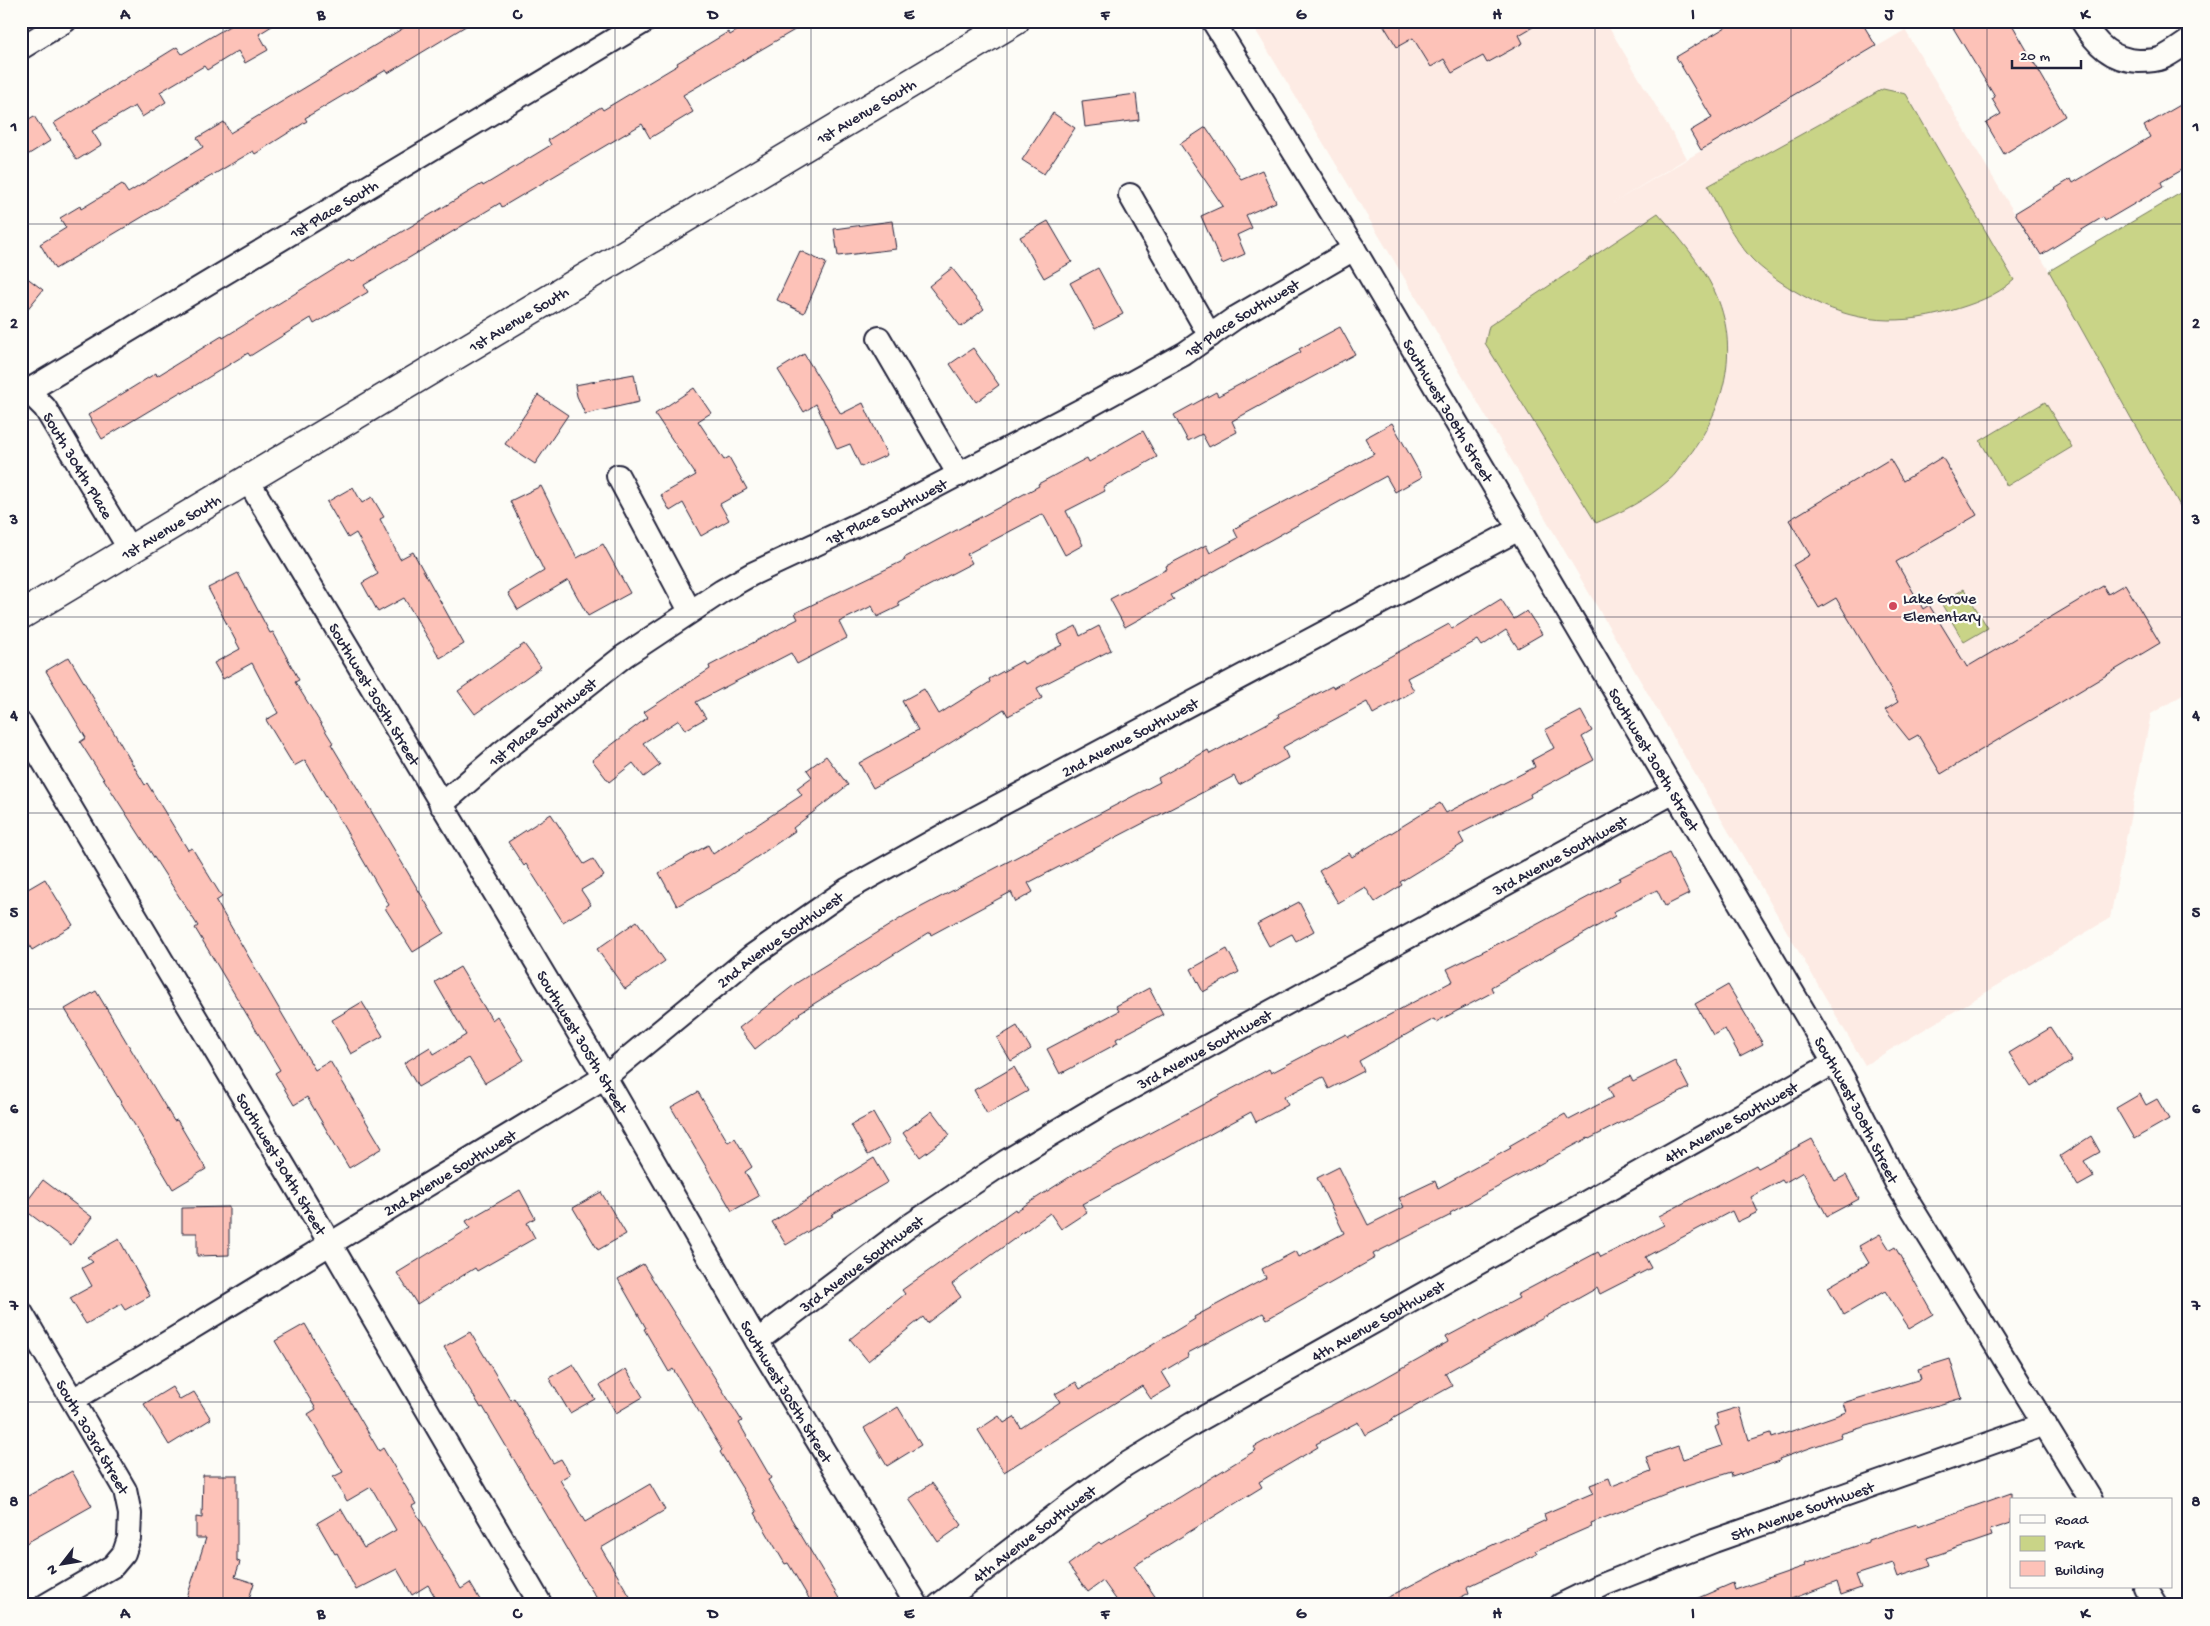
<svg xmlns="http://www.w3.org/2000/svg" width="2210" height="1626" font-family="'Gochi Hand',sans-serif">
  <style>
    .built { fill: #fdebe4 }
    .green { fill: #c9d487; stroke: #767b61 }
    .building { fill: #fdc2b8; stroke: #22223b }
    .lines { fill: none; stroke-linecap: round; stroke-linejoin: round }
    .minor-casing { stroke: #22223b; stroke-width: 26 }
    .major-casing { stroke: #22223b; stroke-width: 31 }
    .minor { stroke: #fdfcf7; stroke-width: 22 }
    .major { stroke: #fdfcf7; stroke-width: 28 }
    .grid { fill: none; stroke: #22223b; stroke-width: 1; stroke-opacity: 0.55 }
    .poi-dot { fill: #d1495b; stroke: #fdfcf7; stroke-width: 2 }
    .labels { text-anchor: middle; stroke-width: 4.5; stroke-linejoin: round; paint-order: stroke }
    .street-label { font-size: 16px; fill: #22223b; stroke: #fdfcf7 }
    .poi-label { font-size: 16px; fill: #22223b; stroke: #fdfcf7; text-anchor: start }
    .neatline { fill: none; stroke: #22223b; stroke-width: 2 }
    .grid-label { font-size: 16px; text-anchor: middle; font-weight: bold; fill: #22223b }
  </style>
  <rect width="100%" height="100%" fill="#fdfcf7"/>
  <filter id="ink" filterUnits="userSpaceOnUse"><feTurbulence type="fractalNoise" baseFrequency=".02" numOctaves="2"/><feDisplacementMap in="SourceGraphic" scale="10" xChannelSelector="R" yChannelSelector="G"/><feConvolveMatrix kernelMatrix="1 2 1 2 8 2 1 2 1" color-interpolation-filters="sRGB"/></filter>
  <g filter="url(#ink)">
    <!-- built -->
    <polygon class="built" points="1250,21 1605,21 1687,158 1613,203 1905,30 2049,271 2189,522 2189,691 2151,714 2110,918 1865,1065 1426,314"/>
    <!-- green -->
    <g class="green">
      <path d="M1883,89L1906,94L2014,280C1995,297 1973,304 1950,311C1891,328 1845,321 1793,290C1779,281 1762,270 1751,258C1732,236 1720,212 1708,186Z"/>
      <polygon points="2189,188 2189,522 2049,271"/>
      <path d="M1658,213C1679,237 1700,262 1714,290C1742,349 1724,412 1685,461C1680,467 1675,476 1668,481C1646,500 1622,512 1596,523L1485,343L1489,326Z"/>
      <polygon points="2045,402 2072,447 2007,486 1980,441"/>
      <polygon points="1964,589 1988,628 1964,642 1941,603"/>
    </g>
    <!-- building -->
    <g class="building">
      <polygon points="238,21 280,21 259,34 268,50 245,63 238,51 207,70 204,66 160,92 166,102 142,117 135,106 92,131 101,145 77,160 54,123 177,47 182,54"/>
      <polygon points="415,21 474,21 388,73 386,70 305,118 307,121 255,154 253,151 55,269 40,244 66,228 60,218 80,206 81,209 122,184 128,193 203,147 197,138 224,122 230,133"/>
      <polygon points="753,21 810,21 683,95 693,112 650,138 642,124 502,207 500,203 364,285 368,292 314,324 311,318 250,356 248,353 183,393 182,391 102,439 88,415 156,373 157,376 222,336 223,338 349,260 351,262 482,184 483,186 551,145 548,140 601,107 603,110 678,65 677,63 728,32 730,35"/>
      <polygon points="1381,21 1543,21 1519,35 1523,43 1487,63 1483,56 1452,73 1444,59 1431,67 1413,38 1397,47"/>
      <polygon points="1736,21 1861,21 1876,46 1701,150 1690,131 1712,118 1676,57"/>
      <polygon points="1949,21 2010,21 2065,116 2004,154 1986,123 2001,114 1992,99 1995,97"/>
      <polygon points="1136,94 1139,120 1085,127 1082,101"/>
      <polygon points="2189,100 2189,166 2161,182 2163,187 2105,221 2103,217 2041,255 2015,213 2071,179 2073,183 2150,137 2144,126"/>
      <polygon points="1053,113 1075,128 1044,174 1022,160"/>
      <polygon points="34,116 50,141 21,159 21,124"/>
      <polygon points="1206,127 1241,179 1262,170 1276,202 1246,215 1252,228 1237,235 1245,254 1222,264 1201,216 1223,206 1180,144"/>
      <polygon points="892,221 896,249 838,256 834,229"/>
      <polygon points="1048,221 1072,262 1044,278 1020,237"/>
      <polygon points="800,251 826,263 804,313 777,300"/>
      <polygon points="952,268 984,309 961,327 929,286"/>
      <polygon points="1098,268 1123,314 1095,329 1070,283"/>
      <polygon points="21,273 43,290 21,317"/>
      <polygon points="1340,327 1355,354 1232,421 1237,432 1209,447 1202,434 1188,441 1174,415 1216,392 1218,396 1301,352 1299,349"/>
      <polygon points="973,348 999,385 976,402 950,364"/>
      <polygon points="804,354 841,414 863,403 887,455 861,467 850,444 837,449 816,404 804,412 778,370"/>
      <polygon points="634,374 639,402 585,414 577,396 575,385"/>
      <polygon points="694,388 711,413 698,421 724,460 729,457 747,489 720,504 729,520 701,536 683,503 670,511 661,495 696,475 655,414"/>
      <polygon points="538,395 568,415 535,464 505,444"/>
      <polygon points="1392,423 1422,477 1395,492 1386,476 1171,595 1174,600 1125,627 1110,599 1167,569 1166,566 1206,545 1210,553 1238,538 1234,530 1237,527 1374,454 1365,438"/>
      <polygon points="1143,431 1157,457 1103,487 1105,491 1066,511 1083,545 1065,555 1043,514 967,554 972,563 898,602 900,606 877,617 872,606 839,622 847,638 797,664 791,653 696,702 706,718 685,730 679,720 643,743 660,765 644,777 633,763 609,782 592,760 648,717 644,712 710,669 709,666 798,619 795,613 905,560 904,558 1039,486 1038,484 1087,458 1089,462"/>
      <polygon points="1942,457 1977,515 1896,562 1923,609 1929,605 1967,667 2103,586 2108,594 2125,584 2160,643 1941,774 1918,735 1909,740 1885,710 1898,702 1836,598 1819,608 1793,565 1810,555 1789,520 1890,459 1903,481"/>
      <polygon points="541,486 577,558 603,544 630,593 588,616 568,580 518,610 508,593 544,571 510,501"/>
      <polygon points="353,487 362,503 372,497 384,517 380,519 400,559 413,552 464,644 440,658 404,598 378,612 362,583 378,574 356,533 348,538 327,502"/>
      <polygon points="238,573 270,633 273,632 299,680 295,682 333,743 331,744 444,933 413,952 385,908 389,905 305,760 294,766 266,720 278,713 252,663 223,679 214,663 240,649 208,588"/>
      <polygon points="1501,599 1514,619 1527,611 1542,634 1518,648 1506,630 1482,646 1478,640 1407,678 1414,691 1373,714 1367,702 1283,747 1288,758 1239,785 1234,776 1028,883 1033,892 1016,902 1011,892 931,935 930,932 799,1013 800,1014 755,1049 739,1028 798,982 906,915 1160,782 1158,778 1208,750 1210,754 1279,717 1278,714 1332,686 1333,688 1449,624 1452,629"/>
      <polygon points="1076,626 1080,636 1099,626 1111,650 1037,688 1042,698 1008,716 1004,709 925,759 873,788 859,763 918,730 902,701 924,689 939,714 990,682 989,679 1022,661 1024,664 1062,645 1058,635"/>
      <polygon points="524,644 541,667 475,714 458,691"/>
      <polygon points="69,657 145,785 147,783 188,850 192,848 222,897 216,901 315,1070 330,1061 382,1148 349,1168 307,1097 294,1105 275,1073 280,1070 195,928 198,926 80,742 86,738 46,671"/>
      <polygon points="1581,711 1592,731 1582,737 1594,760 1530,794 1531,797 1459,834 1464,843 1400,882 1402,885 1375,902 1365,887 1338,903 1319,871 1349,853 1352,857 1440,803 1446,813 1535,767 1532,760 1554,748 1545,730"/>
      <polygon points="826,756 848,785 793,828 795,831 726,878 677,906 659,873 708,845 713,854 802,795 797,788 812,777 807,770"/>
      <polygon points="551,814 584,864 593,859 604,876 581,890 591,905 563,922 526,864 524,866 508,842"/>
      <polygon points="1669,853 1689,894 1665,906 1657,890 1613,912 1615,916 1491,987 1493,992 1436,1022 1434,1019 1359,1061 1364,1071 1329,1089 1323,1077 1284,1097 1288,1105 1256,1122 1251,1112 1082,1204 1087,1212 1061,1229 1050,1213 952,1284 961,1297 927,1323 923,1317 868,1361 850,1339 905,1294 902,1290 1015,1209 1016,1211 1079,1171 1269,1069 1271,1073 1346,1034 1348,1037 1453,981 1447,969 1536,925 1620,880 1619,878"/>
      <polygon points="45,879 73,925 32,950 21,931 21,893"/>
      <polygon points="1299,902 1314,931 1296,941 1292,934 1269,946 1257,924"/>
      <polygon points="637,921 665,961 625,989 597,949"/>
      <polygon points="1227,949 1239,972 1203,992 1191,969"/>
      <polygon points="460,967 492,1020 497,1016 524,1060 485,1083 469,1058 418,1087 404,1063 430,1047 434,1054 466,1035 435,982"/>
      <polygon points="1728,985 1763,1044 1740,1056 1725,1029 1713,1035 1695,1004"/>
      <polygon points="1149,988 1163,1014 1116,1039 1118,1043 1060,1074 1047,1049 1119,1011 1116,1006"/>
      <polygon points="96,991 174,1121 177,1120 206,1169 173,1189 65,1009"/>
      <polygon points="362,1002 383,1036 351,1054 332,1020"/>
      <polygon points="1017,1026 1031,1049 1011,1061 997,1038"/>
      <polygon points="2050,1028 2072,1061 2031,1087 2009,1053"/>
      <polygon points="1675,1061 1689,1088 1589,1139 1588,1138 1450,1213 1451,1215 1373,1254 1375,1258 1267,1319 1263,1313 1188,1353 1189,1356 1162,1372 1171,1387 1151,1399 1142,1386 1004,1472 978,1430 999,1416 1004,1423 1014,1417 1021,1428 1060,1402 1055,1394 1076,1382 1080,1389 1195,1319 1194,1317 1266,1278 1262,1269 1296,1251 1299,1257 1344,1233 1317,1178 1339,1167 1368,1225 1404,1207 1399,1198 1435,1181 1438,1188 1511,1148 1509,1146 1565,1114 1569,1120 1613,1097 1608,1087 1630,1076 1633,1082"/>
      <polygon points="1014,1067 1028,1091 987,1114 974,1090"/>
      <polygon points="698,1092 728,1142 735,1138 752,1167 745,1172 759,1196 732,1211 671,1107"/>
      <polygon points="2140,1094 2146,1105 2157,1099 2169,1119 2134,1139 2116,1108"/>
      <polygon points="932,1111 950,1135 920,1157 903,1133"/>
      <polygon points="873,1113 890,1143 868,1155 851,1125"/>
      <polygon points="2091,1136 2100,1152 2084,1161 2094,1177 2078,1186 2060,1156"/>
      <polygon points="1812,1139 1835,1181 1846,1175 1859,1199 1827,1216 1803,1172 1784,1183 1782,1180 1751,1197 1758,1212 1737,1222 1732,1211 1645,1257 1651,1268 1600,1294 1597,1288 1445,1373 1452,1386 1392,1419 1393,1420 1365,1435 1358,1422 1316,1444 1318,1447 1259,1482 1262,1487 1134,1566 1161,1605 1120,1605 1103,1581 1088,1592 1068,1565 1099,1542 1101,1544 1180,1497 1256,1450 1254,1447 1302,1420 1374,1384 1448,1342 1446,1337 1519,1298 1517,1295 1598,1252 1601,1257 1664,1225 1659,1216 1756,1165 1758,1168"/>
      <polygon points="874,1158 888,1182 831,1215 833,1216 786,1245 772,1222"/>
      <polygon points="43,1180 92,1217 71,1245 22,1208"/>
      <polygon points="520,1190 535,1218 527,1223 535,1238 477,1271 475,1268 417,1304 397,1273 470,1228 466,1221"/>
      <polygon points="601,1192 626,1234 598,1250 573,1208"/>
      <polygon points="229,1207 229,1255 197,1256 197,1233 182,1233 182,1208"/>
      <polygon points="1880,1234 1890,1250 1895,1247 1933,1314 1909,1328 1885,1291 1844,1315 1828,1287 1869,1263 1859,1246"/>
      <polygon points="119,1239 150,1296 125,1310 121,1304 86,1324 70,1298 92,1286 82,1268 93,1262 87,1257"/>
      <polygon points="643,1264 742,1421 739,1423 771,1478 768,1480 843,1605 813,1605 788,1563 785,1564 755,1513 757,1512 720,1452 722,1450 673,1369 669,1372 644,1329 646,1328 618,1279"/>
      <polygon points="305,1324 379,1451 383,1448 416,1504 412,1506 461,1589 470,1583 483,1605 434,1605 438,1602 428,1585 412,1595 397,1569 356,1590 337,1553 335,1554 317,1523 341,1509 364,1548 396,1530 371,1487 347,1501 333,1477 343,1472 308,1414 316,1409 275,1341"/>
      <polygon points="470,1332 511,1400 514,1398 553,1463 561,1459 570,1474 560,1480 585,1522 650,1484 665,1510 601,1548 635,1605 601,1605 582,1575 483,1407 481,1408 444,1347"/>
      <polygon points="1950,1359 1962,1398 1840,1434 1841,1437 1779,1459 1780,1461 1732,1477 1731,1472 1678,1489 1591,1523 1592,1526 1535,1551 1537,1554 1467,1587 1469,1593 1446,1605 1373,1605 1454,1563 1546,1520 1544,1514 1593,1493 1590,1485 1609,1478 1612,1486 1651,1471 1646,1457 1678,1446 1683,1459 1722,1446 1715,1427 1719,1425 1716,1414 1739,1407 1749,1440 1771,1433 1772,1438 1846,1412 1843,1403 1921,1379 1918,1369"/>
      <polygon points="573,1364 595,1399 570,1413 549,1378"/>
      <polygon points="626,1369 643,1397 616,1413 600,1385"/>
      <polygon points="172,1387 180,1400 194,1392 211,1419 169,1445 144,1404"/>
      <polygon points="898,1407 921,1445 887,1466 864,1428"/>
      <polygon points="72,1471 92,1506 21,1546 21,1500"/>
      <polygon points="203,1475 237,1475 237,1561 240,1562 235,1577 254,1583 247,1605 213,1605 187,1597 206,1538 196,1538 196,1517 202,1518"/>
      <polygon points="932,1483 962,1525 938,1542 909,1499"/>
      <polygon points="2011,1493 2011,1523 1990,1530 1992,1536 1928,1558 1931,1566 1898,1577 1893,1563 1856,1575 1861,1588 1841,1595 1837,1582 1775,1605 1682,1605 1733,1583 1735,1590 1805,1566 1804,1564 1868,1542 1868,1540 1917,1524 1918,1526"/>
    </g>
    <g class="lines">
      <!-- minor casing -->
      <g class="minor-casing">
        <g id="minor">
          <path id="s1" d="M1213,21L1354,249L1843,1078L1897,1184L2091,1500"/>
          <path d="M2082,21C2096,44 2111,60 2139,61C2147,61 2155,61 2162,58C2171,54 2180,47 2189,41"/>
          <polyline points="21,48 65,21"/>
          <polyline points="1130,195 1210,336"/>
          <polyline points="879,338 959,475"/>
          <path id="s2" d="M21,386L28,391L45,408L130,550"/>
          <path id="s3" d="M21,395L645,21"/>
          <polyline points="618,476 690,611"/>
          <path id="s4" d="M247,479L605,1077L757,1341L917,1605"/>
          <path id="s5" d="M21,724L331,1245L541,1605"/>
          <path id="s6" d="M441,805L500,754L624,656L722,591L752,574L904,503L1093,404L1184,354L1235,318L1354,249"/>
          <path id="s7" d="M21,1312L125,1490L130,1514L129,1538L124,1553L113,1566L46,1605"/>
          <path id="s8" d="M757,1341L909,1226L1005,1162L1107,1101L1674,792"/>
          <path id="s9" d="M73,1400L605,1077L752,956L848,889L953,830L1519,529"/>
          <polyline points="2144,1587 2155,1605"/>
          <path id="s10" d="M939,1605L1069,1505L1125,1465L1192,1424L1834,1063"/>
          <path id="s11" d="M1561,1605L1600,1586L1714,1541L2045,1424"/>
        </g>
      </g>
      <!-- major casing -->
      <g class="major-casing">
        <g id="major">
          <path id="s12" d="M21,615L1015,21"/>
        </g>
      </g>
      <!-- minor -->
      <use href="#minor" class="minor"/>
      <!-- major -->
      <use href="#major" class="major"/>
    </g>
  </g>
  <!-- grid -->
  <path class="grid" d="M223,21V1605M419,21V1605M615,21V1605M811,21V1605M1007,21V1605M1203,21V1605M1399,21V1605M1595,21V1605M1791,21V1605M1987,21V1605M21,224H2189M21,420H2189M21,617H2189M21,813H2189M21,1009H2189M21,1206H2189M21,1402H2189"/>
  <!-- markers -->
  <circle class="poi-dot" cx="1893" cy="606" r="5"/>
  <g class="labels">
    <!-- street labels -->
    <g class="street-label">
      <text dy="6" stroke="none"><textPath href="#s12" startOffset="984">1st Avenue South</textPath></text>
      <text dy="6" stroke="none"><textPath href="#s3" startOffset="364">1st Place South</textPath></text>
      <text dy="6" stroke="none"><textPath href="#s6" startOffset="941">1st Place Southwest</textPath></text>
      <text dy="6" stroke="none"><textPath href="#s12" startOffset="579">1st Avenue South</textPath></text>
      <text dy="6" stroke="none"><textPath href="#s1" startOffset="455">Southwest 308th Street</textPath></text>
      <text dy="6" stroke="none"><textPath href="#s2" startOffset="99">South 304th Place</textPath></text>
      <text dy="6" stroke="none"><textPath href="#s6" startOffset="536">1st Place Southwest</textPath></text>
      <text dy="6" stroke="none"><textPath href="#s12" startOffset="174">1st Avenue South</textPath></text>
      <text dy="6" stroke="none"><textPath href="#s4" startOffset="250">Southwest 305th Street</textPath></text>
      <text dy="6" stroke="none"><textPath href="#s6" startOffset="131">1st Place Southwest</textPath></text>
      <text dy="6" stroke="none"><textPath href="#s9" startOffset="1250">2nd Avenue Southwest</textPath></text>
      <text dy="6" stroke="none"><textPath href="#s1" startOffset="860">Southwest 308th Street</textPath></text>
      <text dy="6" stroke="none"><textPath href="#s8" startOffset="940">3rd Avenue Southwest</textPath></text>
      <text dy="6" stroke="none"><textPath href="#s9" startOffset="845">2nd Avenue Southwest</textPath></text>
      <text dy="6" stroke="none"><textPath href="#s4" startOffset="655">Southwest 305th Street</textPath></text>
      <text dy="6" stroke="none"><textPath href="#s8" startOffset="535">3rd Avenue Southwest</textPath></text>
      <text dy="6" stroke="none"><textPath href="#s1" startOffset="1265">Southwest 308th Street</textPath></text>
      <text dy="6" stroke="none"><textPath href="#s10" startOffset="929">4th Avenue Southwest</textPath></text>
      <text dy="6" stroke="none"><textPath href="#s5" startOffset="511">Southwest 304th Street</textPath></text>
      <text dy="6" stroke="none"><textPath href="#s9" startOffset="440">2nd Avenue Southwest</textPath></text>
      <text dy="6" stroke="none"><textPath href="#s8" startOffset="130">3rd Avenue Southwest</textPath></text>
      <text dy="6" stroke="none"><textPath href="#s10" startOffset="524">4th Avenue Southwest</textPath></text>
      <text dy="6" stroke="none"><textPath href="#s4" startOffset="1060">Southwest 305th Street</textPath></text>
      <text dy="6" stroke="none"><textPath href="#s7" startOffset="144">South 303rd Street</textPath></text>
      <text dy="6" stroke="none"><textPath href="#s11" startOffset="259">5th Avenue Southwest</textPath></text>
      <text dy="6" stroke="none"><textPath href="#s10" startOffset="119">4th Avenue Southwest</textPath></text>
    </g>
    <!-- poi labels -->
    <g class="poi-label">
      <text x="1903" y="603">Lake Grove<tspan x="1903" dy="18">Elementary</tspan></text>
    </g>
  </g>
  <!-- margin -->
  <rect width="2210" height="1626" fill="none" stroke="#fdfcf7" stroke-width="55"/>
  <!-- legend -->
  <rect x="2010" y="1498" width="162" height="90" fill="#fdfcf7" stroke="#a5a5ac"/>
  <rect x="2020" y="1515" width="25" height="8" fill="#fdfcf7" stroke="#a5a5ac"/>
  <text x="2055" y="1524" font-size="15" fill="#22223b">Road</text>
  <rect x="2020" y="1536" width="25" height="15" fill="#c9d487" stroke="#a5a5ac"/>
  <text x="2055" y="1548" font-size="15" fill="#22223b">Park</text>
  <rect x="2020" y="1561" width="25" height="15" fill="#fdc2b8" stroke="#a5a5ac"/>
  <text x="2055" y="1574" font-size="15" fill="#22223b">Building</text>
  <!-- north arrow -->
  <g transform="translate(62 1564) rotate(239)" stroke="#fdfcf7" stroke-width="4" paint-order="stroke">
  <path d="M0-4L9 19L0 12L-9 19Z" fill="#22223b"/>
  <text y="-8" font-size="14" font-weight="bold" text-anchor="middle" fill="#22223b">N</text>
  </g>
  <!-- scale -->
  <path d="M2012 60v8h69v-8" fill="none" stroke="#22223b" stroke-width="2.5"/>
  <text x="2020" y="60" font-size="15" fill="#22223b" stroke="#fdfcf7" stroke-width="4" paint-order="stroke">20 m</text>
  <rect x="28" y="28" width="2154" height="1570" class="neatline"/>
  <g class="grid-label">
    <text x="125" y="19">A</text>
    <text x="321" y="19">B</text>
    <text x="517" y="19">C</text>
    <text x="713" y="19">D</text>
    <text x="909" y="19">E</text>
    <text x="1105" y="19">F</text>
    <text x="1301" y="19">G</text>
    <text x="1497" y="19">H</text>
    <text x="1693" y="19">I</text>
    <text x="1889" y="19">J</text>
    <text x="2085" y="19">K</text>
    <text x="14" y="131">1</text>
    <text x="2196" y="131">1</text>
    <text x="14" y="328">2</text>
    <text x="2196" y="328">2</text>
    <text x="14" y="524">3</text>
    <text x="2196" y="524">3</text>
    <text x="14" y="720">4</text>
    <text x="2196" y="720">4</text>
    <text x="14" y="917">5</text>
    <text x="2196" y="917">5</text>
    <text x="14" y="1113">6</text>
    <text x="2196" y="1113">6</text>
    <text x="14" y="1310">7</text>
    <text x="2196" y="1310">7</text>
    <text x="14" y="1506">8</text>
    <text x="2196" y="1506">8</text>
    <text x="125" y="1618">A</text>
    <text x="321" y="1618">B</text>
    <text x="517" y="1618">C</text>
    <text x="713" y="1618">D</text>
    <text x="909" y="1618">E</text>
    <text x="1105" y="1618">F</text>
    <text x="1301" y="1618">G</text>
    <text x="1497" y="1618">H</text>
    <text x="1693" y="1618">I</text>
    <text x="1889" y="1618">J</text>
    <text x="2085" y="1618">K</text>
  </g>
</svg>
